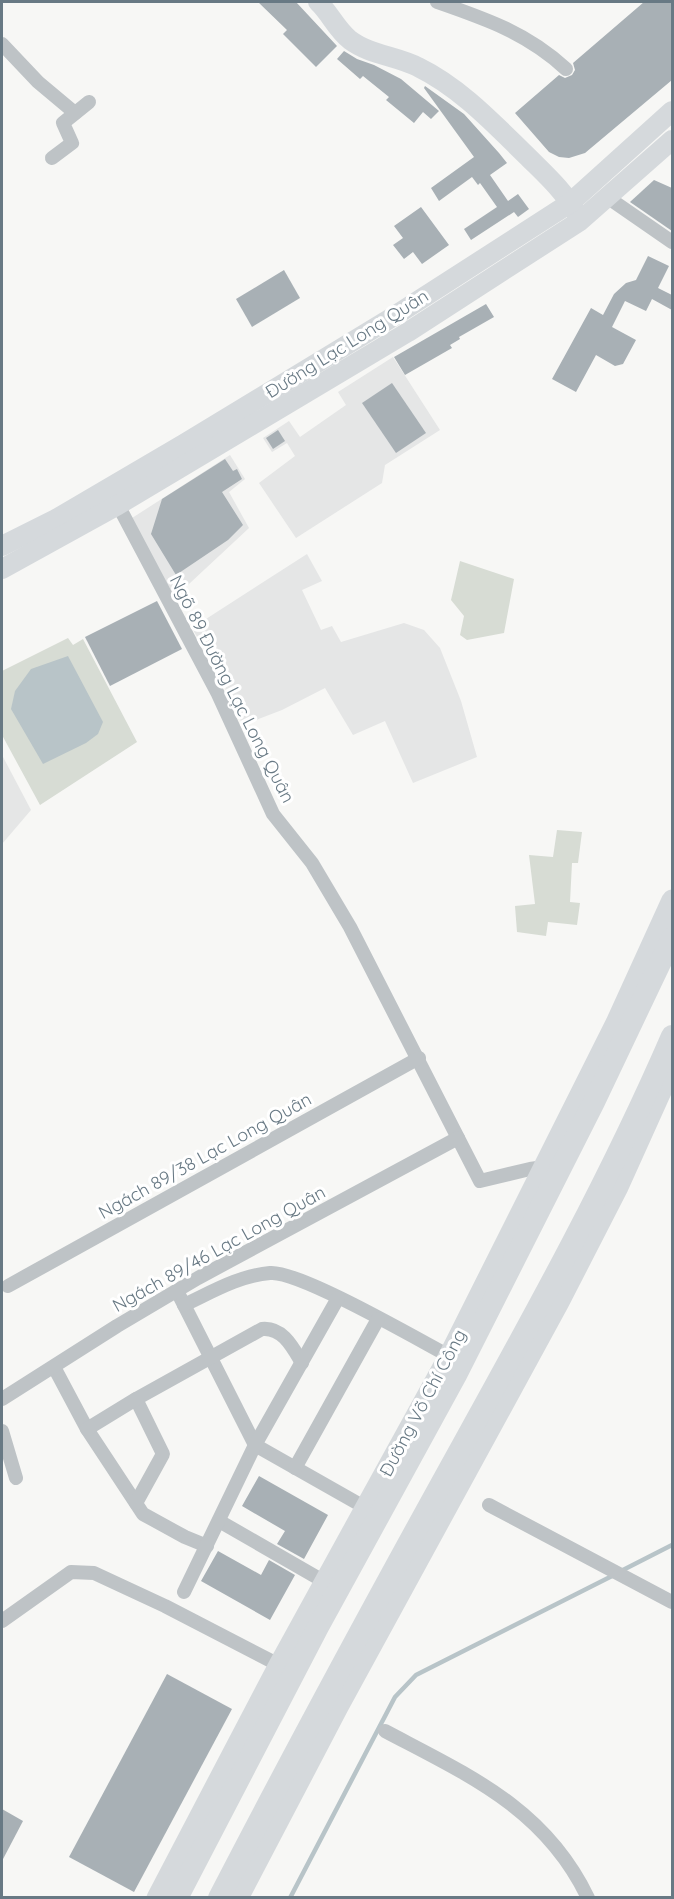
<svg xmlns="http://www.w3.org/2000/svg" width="674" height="1899" font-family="Quicksand,sans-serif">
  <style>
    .built { fill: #e5e6e6 }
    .green { fill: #d7dcd4 }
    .water { fill: #b8c4c8 }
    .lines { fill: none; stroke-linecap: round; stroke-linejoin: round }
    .stream { stroke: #b8c4c8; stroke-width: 4.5 }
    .building { fill: #a8b0b5 }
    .minor { stroke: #bec3c6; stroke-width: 14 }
    .secondary { stroke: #d5d9dc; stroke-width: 20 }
    .primary { stroke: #d5d9dc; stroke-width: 21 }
    .trunk { stroke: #d5d9dc; stroke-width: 22 }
    .labels { text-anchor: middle; stroke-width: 6; stroke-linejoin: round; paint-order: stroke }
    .street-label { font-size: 18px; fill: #687984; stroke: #fff }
  </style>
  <rect width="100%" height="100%" fill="#f7f7f5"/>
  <!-- built -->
  <g class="built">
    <polygon points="393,357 440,430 385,465 382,483 296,538 259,483 295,456 287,443 272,452 263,438 289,421 300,437 346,405 338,392"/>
    <polygon points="230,455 245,479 229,492 249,528 175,597 129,520"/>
    <polygon points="307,554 322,581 302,590 321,630 332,626 341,642 404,623 424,630 440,648 461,701 477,757 413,783 385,721 353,735 325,688 282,710 243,725 225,691 228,678 217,672 192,628"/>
    <polygon points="2,755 31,810 2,844"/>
  </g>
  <!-- green -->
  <g class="green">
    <polygon points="460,561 514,579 504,633 467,640 460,635 464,616 451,600"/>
    <polygon points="68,638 73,645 83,639 137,742 40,805 2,735 2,671"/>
    <polygon points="557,830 582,832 578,863 572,863 570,902 580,903 577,925 548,922 546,936 517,932 515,906 535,904 529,855 553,857"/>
  </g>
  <!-- water -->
  <polygon class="water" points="68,656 103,722 98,734 86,743 43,764 11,709 15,691 31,669"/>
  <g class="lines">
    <!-- stream -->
    <g class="stream">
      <polyline points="621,1571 672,1545"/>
      <polyline points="290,1898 395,1697 416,1675 614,1575"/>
    </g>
  </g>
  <!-- building -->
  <g class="building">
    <polygon points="258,2 296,2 337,46 316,67 283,34 287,30"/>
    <polygon points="644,2 672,2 672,80 585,153 569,158 559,157 549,152 515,113 559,75 565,78 572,75 575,70 573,63"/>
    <polygon points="344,51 357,59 374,65 401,79 439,111 431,119 423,112 414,123 386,100 389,97 363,76 360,79 337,59"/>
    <polygon points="425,86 464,114 499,153 507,163 490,175 508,201 518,194 529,209 518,217 514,212 471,240 464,229 497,207 480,183 478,185 472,177 439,201 431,188 474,157 424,88"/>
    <polygon points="654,180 672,188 672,231 630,202"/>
    <polygon points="421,207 449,245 422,264 413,252 404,259 393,245 403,238 394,226"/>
    <polygon points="648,256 669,266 658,288 672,295 672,310 652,299 646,311 625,301 612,327 636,340 623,364 615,366 596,355 576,392 552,379 591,308 603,315 614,294 626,283 636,280"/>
    <polygon points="284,270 300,298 252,327 236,299"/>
    <polygon points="486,304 494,317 459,337 460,339 450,345 452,348 405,375 394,357"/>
    <polygon points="392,383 426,433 396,453 362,403"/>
    <polygon points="278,430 285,441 273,449 266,438"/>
    <polygon points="225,459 233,471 237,469 242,479 222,492 243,525 228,540 176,575 151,534 162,499"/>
    <polygon points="157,601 182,649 110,686 85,637"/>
    <polygon points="259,1476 328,1515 304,1559 277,1544 285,1531 242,1506"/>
    <polygon points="218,1551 261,1575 269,1560 295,1575 270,1620 201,1581"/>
    <polygon points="167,1674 232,1709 134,1892 69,1857"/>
    <polygon points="2,1809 23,1821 2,1861"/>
  </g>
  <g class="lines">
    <!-- minor -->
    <g class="minor">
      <path d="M437,2C486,19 527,33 566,69"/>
      <polyline points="2,44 38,82 75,113"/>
      <polyline points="52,158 72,143 63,123 89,102"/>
      <polyline points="607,197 672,242"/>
      <polyline points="118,505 218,694 273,814 312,863 350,927 480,1181 530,1169 544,1167"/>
      <polyline points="8,1286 419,1058"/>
      <polyline points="177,1291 255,1445 366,1508"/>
      <path d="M184,1305C212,1292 238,1276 270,1273C298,1270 417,1339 449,1356"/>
      <polyline points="54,1367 87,1429 143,1514 185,1537 207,1546"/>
      <polyline points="2,1399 117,1326 198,1278 458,1138"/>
      <polyline points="136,1399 163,1454 136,1503"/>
      <path d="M87,1429L136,1399L262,1329C283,1327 293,1348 302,1363"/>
      <polyline points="2,1431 16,1478"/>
      <polyline points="295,1468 378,1319"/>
      <polyline points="489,1505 672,1602"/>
      <polyline points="219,1521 325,1582"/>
      <polyline points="184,1592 255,1445 338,1298"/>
      <polyline points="2,1621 71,1572 94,1573 165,1606 279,1665"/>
      <path d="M385,1731C468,1775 545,1808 588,1898"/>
    </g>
    <!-- secondary -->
    <g class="secondary">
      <path d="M318,2C330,13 336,29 350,40C370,55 397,56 418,67C461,88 495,125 528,157C546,175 564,191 576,213"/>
      <polyline points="2,546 56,519 184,444 396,315 570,203 672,111"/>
      <polyline points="2,569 118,505 408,332 580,221 672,140"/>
    </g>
    <!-- primary -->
    <g class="primary">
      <polyline points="157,1898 279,1665 449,1356 616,1023 672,900"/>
      <polyline points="238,1898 338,1707 559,1302 618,1187 672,1067"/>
    </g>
    <!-- trunk -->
    <g class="trunk">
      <polyline points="177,1898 318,1627 456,1375 594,1102 672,938"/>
      <path d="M219,1898C294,1753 372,1609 451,1466C529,1325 608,1184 672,1036"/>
    </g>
  </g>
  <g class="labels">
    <!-- street labels -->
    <g class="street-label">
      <text transform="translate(347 344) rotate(-32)" y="6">Đường Lạc Long Quân</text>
      <text transform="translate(232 689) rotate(63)" y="6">Ngõ 89 Đường Lạc Long Quân</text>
      <text transform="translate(205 1156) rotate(-29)" y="6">Ngách 89/38 Lạc Long Quân</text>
      <text transform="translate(219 1249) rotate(-29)" y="6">Ngách 89/46 Lạc Long Quân</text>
      <text transform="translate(423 1403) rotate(-62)" y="6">Đường Võ Chí Công</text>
    </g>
  </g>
  <!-- border -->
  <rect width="674" height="1899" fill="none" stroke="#687984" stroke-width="6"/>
</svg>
